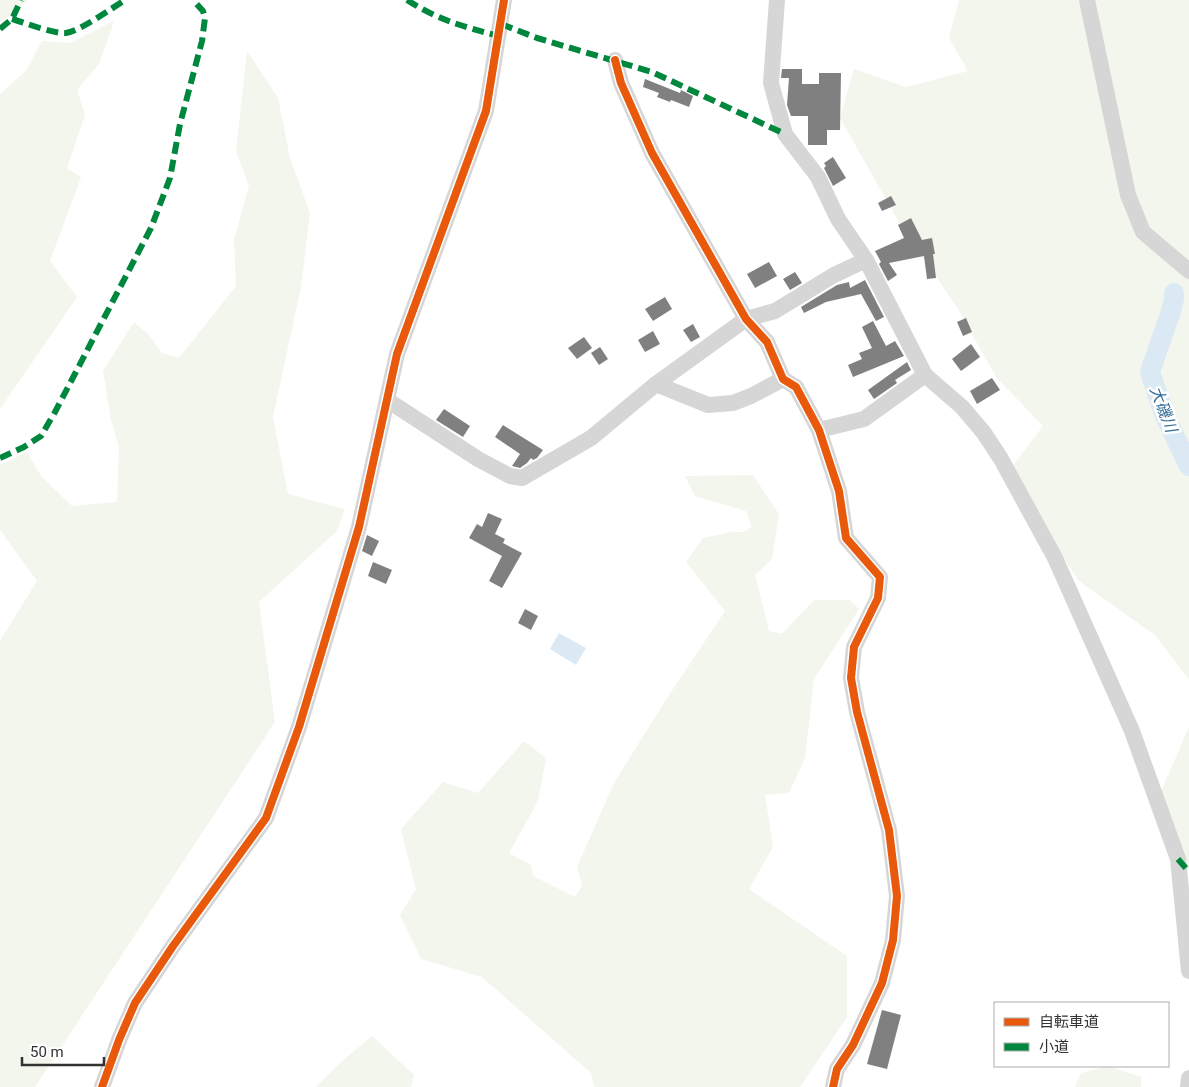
<svg xmlns="http://www.w3.org/2000/svg" width="1189" height="1087" font-family="Roboto,'Noto Sans JP',sans-serif">
  <style>
    .green { fill: #f2f6ed }
    .water { fill: #dbe9f4 }
    .lines { fill: none; stroke-linecap: round; stroke-linejoin: round }
    .river { stroke: #dbe9f4; stroke-width: 20 }
    .building { fill: #808080 }
    .minor { stroke: #d6d6d6; stroke-width: 16 }
    .quiet { stroke: #00873e; stroke-width: 6; stroke-dasharray: 12 6; stroke-linecap: butt }
    .cycleway-casing { stroke: #fff; stroke-width: 11 }
    .cycleway { stroke: #e8590c; stroke-width: 8 }
    .labels { text-anchor: middle; stroke-width: 5; stroke-linejoin: round; paint-order: stroke }
    .water-label { font-size: 16px; font-style: italic; fill: #38709b; stroke: #fff }
  </style>
  <rect width="100%" height="100%" fill="#fff"/>
  <!-- green -->
  <g class="green">
    <polygon points="0,0 28,0 0,23"/>
    <polygon points="959,0 1189,0 1189,680 1156,636 1078,580 1008,472 1043,426 996,377 958,309 900,224 840,118 854,69 906,87 968,71 949,38"/>
    <polygon points="114,21 99,64 77,90 85,115 67,168 81,177 50,261 77,297 0,409 0,94 26,71 42,41 70,43"/>
    <polygon points="247,51 278,98 290,158 310,213 301,287 273,417 288,494 345,509 337,531 259,602 275,722 35,1087 0,1087 0,641 37,581 0,530 0,465 27,452 41,476 72,506 117,502 119,447 111,420 103,371 134,322 148,334 162,353 179,358 236,286 234,240 249,186 236,151"/>
    <polygon points="753,475 779,514 772,559 755,575 769,631 782,634 814,600 850,600 859,609 814,679 805,758 789,793 765,795 773,847 749,889 847,956 847,1017 800,1087 594,1087 591,1073 482,977 421,959 400,915 416,889 401,829 443,782 478,793 524,741 546,758 538,801 509,853 531,865 533,876 575,897 582,886 577,867 614,783 667,698 725,611 686,562 703,538 731,532 743,532 752,527 746,511 695,496 685,476"/>
    <polygon points="1189,727 1189,871 1157,801"/>
    <polygon points="372,1036 414,1075 411,1087 316,1087 341,1062"/>
    <polygon points="1108,1066 1141,1077 1141,1087 1075,1087 1081,1073"/>
  </g>
  <!-- water -->
  <polygon class="water" points="559,633 586,648 576,665 550,649"/>
  <g class="lines">
    <!-- river -->
    <polyline class="river" points="1174,293 1174,299 1171,311 1150,372 1165,416 1189,466"/>
  </g>
  <!-- building -->
  <g class="building">
    <polygon points="782,69 802,69 802,84 819,84 819,73 841,73 840,130 827,130 827,145 808,145 808,116 791,116 787,105 789,78 781,78"/>
    <polygon points="645,79 680,93 681,90 693,96 689,107 671,100 670,102 657,97 659,93 643,87"/>
    <polygon points="833,157 846,178 833,186 824,168 826,166 824,163"/>
    <polygon points="891,196 896,205 882,211 878,203"/>
    <polygon points="911,218 922,240 932,238 935,254 933,254 936,278 927,279 924,256 889,263 897,275 888,281 879,264 881,262 875,251 904,238 898,225"/>
    <polygon points="769,262 777,276 755,288 747,274"/>
    <polygon points="795,272 802,283 790,290 783,279"/>
    <polygon points="865,280 884,317 876,321 861,294 826,302 804,313 801,307 837,285 849,282 850,288"/>
    <polygon points="665,297 672,309 653,321 645,309"/>
    <polygon points="966,318 972,332 963,336 957,322"/>
    <polygon points="873,321 886,346 895,341 904,356 853,377 848,365 862,359 859,353 872,348 862,327"/>
    <polygon points="693,324 700,337 691,342 683,330"/>
    <polygon points="653,331 660,344 645,352 638,340"/>
    <polygon points="584,337 592,348 577,359 568,348"/>
    <polygon points="971,344 980,357 961,371 952,359"/>
    <polygon points="600,347 608,359 599,365 591,353"/>
    <polygon points="907,362 911,370 895,380 897,383 874,399 868,390"/>
    <polygon points="992,378 1000,390 977,404 970,391"/>
    <polygon points="444,409 470,426 463,437 436,420"/>
    <polygon points="503,425 543,450 537,458 533,460 531,458 527,463 520,468 512,466 520,454 495,437"/>
    <polygon points="488,513 502,519 495,534 505,539 503,543 522,553 502,588 489,581 502,556 469,538 477,524 482,527"/>
    <polygon points="367,535 379,541 372,556 362,551"/>
    <polygon points="373,562 392,570 386,584 368,576"/>
    <polygon points="525,609 538,616 531,630 518,623"/>
    <polygon points="882,1010 901,1015 887,1069 867,1064"/>
  </g>
  <g class="lines">
    <!-- minor -->
    <g class="minor">
      <polyline points="777,0 771,83 785,134 818,177 838,219 866,260 925,375 962,407 984,433 1001,459 1055,558 1132,731 1178,859 1189,971"/>
      <polyline points="1087,0 1128,195 1143,232 1189,271"/>
      <polyline points="615,60 621,83 652,153 746,319 767,342 783,379 796,387 819,430 839,491 846,538 880,577 878,598 854,647 851,678 857,712 889,830 897,896 893,940 882,983 853,1045 837,1069 833,1087"/>
      <polyline points="656,384 708,405 733,403 751,396 783,379"/>
      <polyline points="387,400 478,459 510,476 522,478 591,438 656,384 746,319 775,311 834,275 866,260"/>
      <polyline points="819,430 864,419 925,375"/>
      <polyline points="102,1087 119,1040 135,1003 173,946 266,818 299,727 359,527 397,354 486,111 504,0"/>
      <polyline points="1188,1087 1189,1078"/>
    </g>
    <!-- quiet -->
    <g class="quiet">
      <path d="M407,0C438,20 464,27 499,36"/>
      <path d="M12,19C26,23 53,34 66,33C80,31 112,8 125,0"/>
      <polyline points="501,24 537,38 652,72 785,134"/>
      <polyline points="0,29 12,19 21,0"/>
      <polyline points="0,458 24,447 41,436 55,412 151,228 170,178 180,124 202,41 205,18 203,11 193,0"/>
      <polyline points="1178,859 1189,872"/>
    </g>
    <!-- cycleway casing -->
    <g class="cycleway-casing">
      <g id="cycleway">
        <polyline points="615,60 621,83 652,153 746,319 767,342 783,379 796,387 819,430 839,491 846,538 880,577 878,598 854,647 851,678 857,712 889,830 897,896 893,940 882,983 853,1045 837,1069 833,1087"/>
        <polyline points="102,1087 119,1040 135,1003 173,946 266,818 299,727 359,527 397,354 486,111 504,0"/>
      </g>
    </g>
    <!-- cycleway -->
    <use href="#cycleway" class="cycleway"/>
  </g>
  <g class="labels">
    <!-- water labels -->
    <g class="water-label">
      <text transform="translate(1164 409) rotate(69)" y="6">大磯川</text>
    </g>
  </g>
  <!-- legend -->
  <rect x="994" y="1002" width="175" height="65" fill="#ffffff" stroke="#adadad"/>
  <rect x="1004" y="1018" width="25" height="8" fill="#e8590c" stroke="#adadad"/>
  <text x="1039" y="1027" font-size="15" fill="#323232">自転車道</text>
  <rect x="1004" y="1043" width="25" height="8" fill="#00873e" stroke="#adadad"/>
  <text x="1039" y="1052" font-size="15" fill="#323232">小道</text>
  <!-- scale -->
  <path d="M22 1057v8h82v-8" fill="none" stroke="#323232" stroke-width="2.5"/>
  <text x="30" y="1057" font-size="15" fill="#323232" stroke="#ffffff" stroke-width="4" paint-order="stroke">50 m</text>
</svg>
